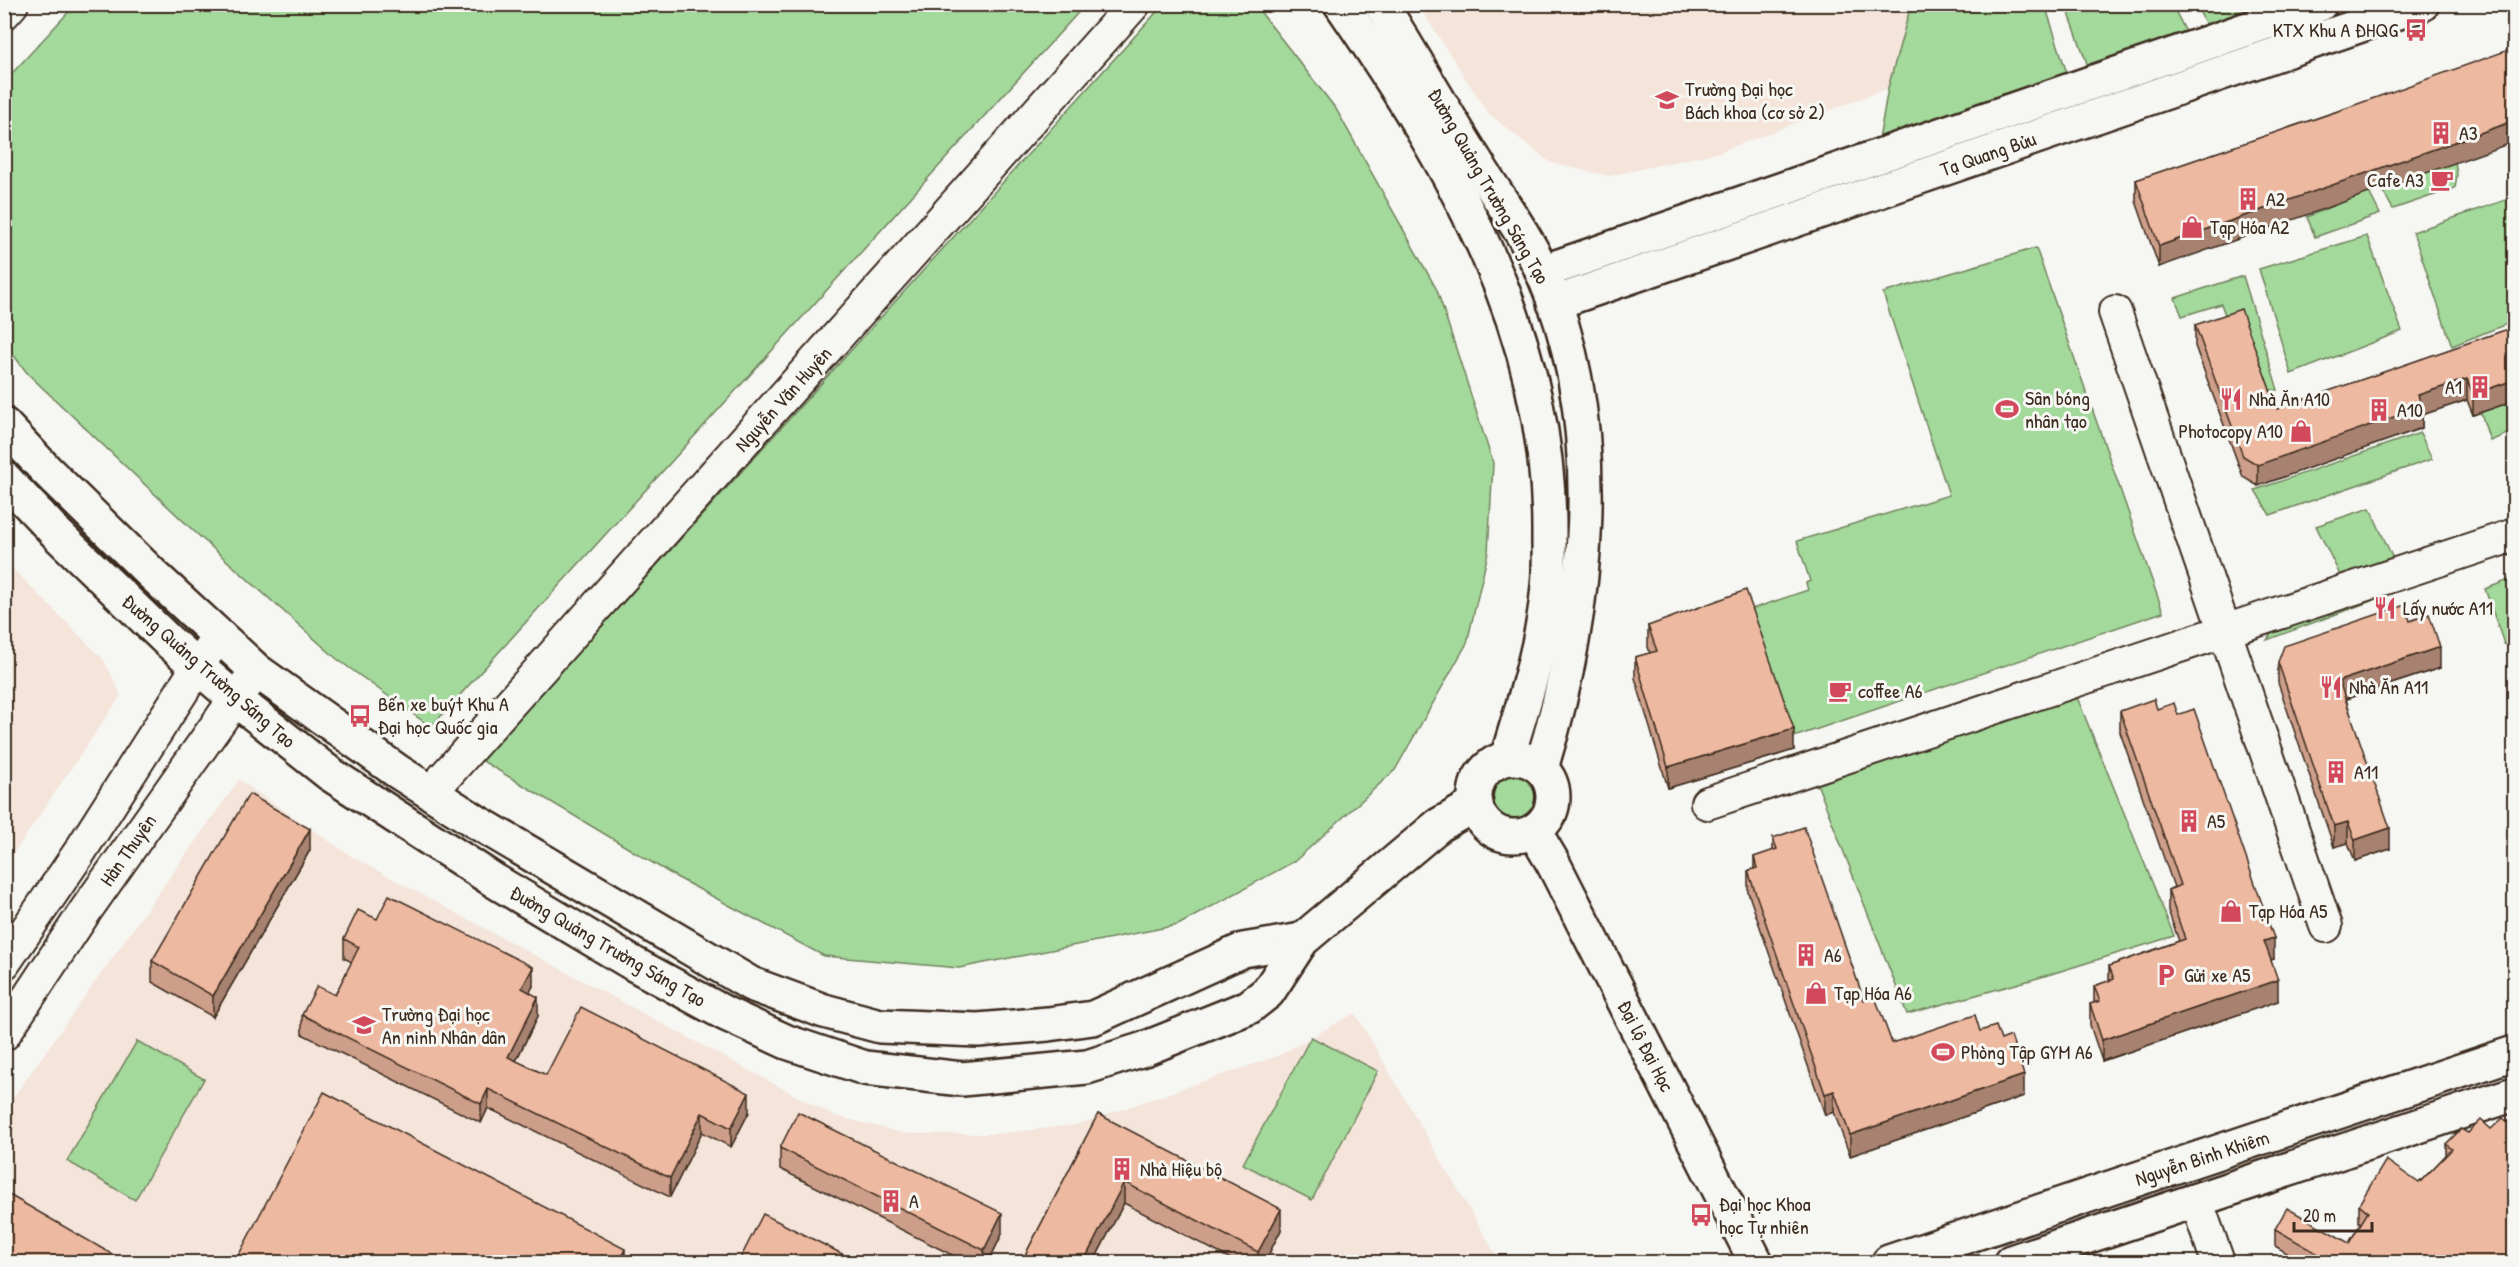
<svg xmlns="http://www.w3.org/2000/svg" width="2519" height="1267" font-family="'Patrick Hand',sans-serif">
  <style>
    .built { fill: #f4e4da }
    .green { fill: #a4d99c; stroke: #70825d; stroke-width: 1.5 }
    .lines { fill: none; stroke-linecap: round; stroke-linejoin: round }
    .street-casing { stroke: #3b2a1e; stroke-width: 36 }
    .secondary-casing { stroke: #3b2a1e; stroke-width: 38 }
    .street { stroke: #f6f6f2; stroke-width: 32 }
    .secondary { stroke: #f6f6f2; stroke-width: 33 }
    .wall { fill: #cd9f8a; stroke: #3b2a1e; stroke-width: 1.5 }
    .shaded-wall { fill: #a78271; stroke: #3b2a1e; stroke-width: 1.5 }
    .building { fill: #eeb9a1; stroke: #3b2a1e; stroke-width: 1.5 }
    .labels { text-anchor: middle; stroke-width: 6; stroke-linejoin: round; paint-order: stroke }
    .poi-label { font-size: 20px; fill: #3b2a1e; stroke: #f6f6f2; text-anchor: start }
    .street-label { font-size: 20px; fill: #3b2a1e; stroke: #f6f6f2 }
  </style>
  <rect width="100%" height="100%" fill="#f6f6f2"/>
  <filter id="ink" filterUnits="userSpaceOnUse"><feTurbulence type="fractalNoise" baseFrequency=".0167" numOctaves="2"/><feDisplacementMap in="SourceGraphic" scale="12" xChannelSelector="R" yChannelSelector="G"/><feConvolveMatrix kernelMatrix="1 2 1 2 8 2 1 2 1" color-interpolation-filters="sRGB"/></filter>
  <g filter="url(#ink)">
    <!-- built -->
    <g class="built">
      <polygon points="1418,5 1911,5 1888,88 1719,152 1609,176 1551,163 1488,113"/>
      <polygon points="5,561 104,660 121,695 5,866"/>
      <polygon points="239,780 354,858 832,1115 906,1134 995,1134 1076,1125 1278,1056 1355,1013 1500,1262 5,1262 5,1109"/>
    </g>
    <!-- green -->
    <g class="green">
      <polygon points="75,5 75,4 1085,5 431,727 337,659 197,534 28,374 5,344 5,81"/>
      <polygon points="1163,5 1255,5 1336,109 1437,290 1493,463 1488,553 1467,643 1395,770 1295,861 1178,925 959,968 824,956 678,878 481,760"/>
      <polygon points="1911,5 2045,5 2074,95 1875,163 1888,88"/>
      <polygon points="2066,5 2172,5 2195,49 2094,83"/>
      <polygon points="2196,5 2329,5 2215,42"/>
      <polygon points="2454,154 2457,175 2455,188 2393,209 2378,183"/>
      <polygon points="2368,190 2380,214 2315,237 2307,217"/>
      <polygon points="2514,197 2514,321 2452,346 2413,232"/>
      <polygon points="2367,236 2402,331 2291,374 2259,269"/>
      <polygon points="2036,248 2163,612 1791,738 1746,611 1808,590 1806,583 1810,581 1797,541 1949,495 1883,293"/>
      <polygon points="2243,276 2278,390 2254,391 2221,304 2182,316 2175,298"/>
      <polygon points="2514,398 2514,431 2490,441 2480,410"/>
      <polygon points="2420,433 2432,459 2270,515 2255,490"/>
      <polygon points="2370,508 2394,561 2340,575 2316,526"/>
      <polygon points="2514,578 2514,648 2504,644 2485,589"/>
      <polygon points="2425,581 2267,640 2282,618"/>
      <polygon points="2070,680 2174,936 2038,978 1907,1014 1811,768"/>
      <circle cx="1514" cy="797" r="29"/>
      <polygon points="1311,1037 1378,1071 1312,1200 1243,1164"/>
      <polygon points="137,1041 204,1079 135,1200 67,1161"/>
    </g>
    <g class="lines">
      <!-- street casing -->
      <g class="street-casing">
        <g id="street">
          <polyline points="4,13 12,4"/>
          <polyline points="2115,312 2326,926"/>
          <polyline points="431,792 1134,4"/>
          <polyline points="1707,803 2514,535"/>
          <polyline points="4,963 79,853 218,635"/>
          <polyline points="4,1034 86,910 235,699 257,671"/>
          <polyline points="2196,1200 2218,1262"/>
        </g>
      </g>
      <!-- secondary casing -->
      <g class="secondary-casing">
        <g id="secondary">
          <path d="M1341,4C1453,168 1551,331 1549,536C1549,553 1550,570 1548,586C1543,645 1524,702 1507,758"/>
          <path d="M1381,4C1413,56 1443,109 1475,160C1498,198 1525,233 1543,273C1609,425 1589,614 1541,768"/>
          <polyline points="1542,272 2320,4"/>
          <polyline points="1554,303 2422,4"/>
          <polyline points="4,425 46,470 152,574 257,671 397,771 475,821 751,984 824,1011 880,1026 978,1030 1048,1024 1093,1018 1243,950 1302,940"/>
          <polyline points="4,478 59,536 167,640 235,699 330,774 495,881 634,964 726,1014 787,1042 865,1068 962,1079 1087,1067 1144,1049 1249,1007 1268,992 1302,940 1439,825 1476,804"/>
          <circle cx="1514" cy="797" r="39"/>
          <polyline points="1534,831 1553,863 1756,1262"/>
          <polyline points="1889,1262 2514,1053"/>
          <polyline points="2011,1262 2514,1094"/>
        </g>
      </g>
      <!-- street -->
      <use href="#street" class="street"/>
      <!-- secondary -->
      <use href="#secondary" class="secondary"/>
    </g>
    <!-- wall -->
    <g class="wall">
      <polygon points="2338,111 2159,267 2136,201 2136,180"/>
      <polygon points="2195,325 2277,409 2514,327 2514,401 2473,415 2467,400 2422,415 2422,428 2258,486 2243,477 2195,346"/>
      <polygon points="2410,621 2440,668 2346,699 2390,849 2355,861 2348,843 2334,847 2278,683 2278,662"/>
      <polygon points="1648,626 1794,750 1668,788 1635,678 1635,657 1650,653 1648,647"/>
      <polygon points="2157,709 2178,715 2274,959 2271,960 2278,1001 2102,1061 2090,1025 2090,1004 2094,1003 2094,986 2109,981 2109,966 2179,941 2168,910 2168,890 2174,887 2120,732 2120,711"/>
      <polygon points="1773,838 1864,1000 1892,1043 1980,1031 2001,1040 2024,1096 1850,1156 1834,1112 1825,1115 1748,892 1748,871 1754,869 1754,857 1773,851"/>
      <polygon points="310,850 213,1017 152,982 152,961"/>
      <polygon points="377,919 533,986 529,992 538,1016 516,1061 546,1075 749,1112 731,1147 702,1132 670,1197 488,1108 481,1123 302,1034 302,1015 335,995 352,962 344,958 344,939"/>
      <polygon points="1098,1114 1281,1230 1264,1263 1238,1263 1124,1203 1093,1263 1021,1263"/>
      <polygon points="2491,1129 2514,1263 2304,1263 2275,1246 2275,1229 2349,1243 2361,1223 2359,1222 2359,1204 2419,1183 2446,1155 2446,1144 2468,1133"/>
      <polygon points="780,1148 1002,1234 988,1263 968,1263 780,1169"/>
    </g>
    <!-- shaded-wall -->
    <g class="shaded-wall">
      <polygon points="2514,121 2514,142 2159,267 2159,246"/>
      <polygon points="2467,379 2467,400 2422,415 2422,428 2258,486 2258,465 2418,395"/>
      <polygon points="2514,380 2514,401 2473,415 2473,394"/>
      <polygon points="2440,647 2440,668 2339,701 2339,681"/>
      <polygon points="1794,729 1794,750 1668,788 1668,767"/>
      <polygon points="2348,822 2348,843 2334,847 2334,826"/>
      <polygon points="2390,828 2390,849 2355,861 2355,840"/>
      <polygon points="310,829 310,850 213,1017 213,996"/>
      <polygon points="2274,938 2274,959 2264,962 2264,941"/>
      <polygon points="533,967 533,986 522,1007 522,988"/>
      <polygon points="2278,980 2278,1001 2102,1061 2102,1040"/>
      <polygon points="538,997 538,1016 508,1076 508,1057"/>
      <polygon points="2024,1075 2024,1096 1850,1156 1850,1135"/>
      <polygon points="488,1089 488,1108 481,1123 481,1104"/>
      <polygon points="1834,1091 1834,1112 1825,1115 1825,1094"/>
      <polygon points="749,1093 749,1112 731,1147 731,1128"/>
      <polygon points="702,1113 702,1132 670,1197 670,1178"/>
      <polygon points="1124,1182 1124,1203 1093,1263 1083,1263"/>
      <polygon points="1281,1209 1281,1230 1264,1263 1258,1263 1258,1252"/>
      <polygon points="1002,1213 1002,1234 988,1263 984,1263 984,1250"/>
      <polygon points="625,1249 625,1263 618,1263"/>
    </g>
    <!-- building -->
    <g class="building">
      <polygon points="2514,48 2514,121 2159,246 2136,180 2338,111"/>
      <polygon points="2241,309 2277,409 2514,327 2514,380 2473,394 2467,379 2418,395 2422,407 2258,465 2243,456 2195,325"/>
      <polygon points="1746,590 1794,729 1668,767 1635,657 1657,651 1648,626"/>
      <polygon points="2405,605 2410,621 2429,614 2440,647 2339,681 2390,828 2355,840 2348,822 2334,826 2278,662 2284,646"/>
      <polygon points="2154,699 2157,709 2174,703 2178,715 2194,709 2274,938 2264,941 2278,980 2102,1040 2090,1004 2100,1001 2094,986 2114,979 2109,966 2185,939 2168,890 2181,885 2120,711"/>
      <polygon points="249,794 310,829 213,996 152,961"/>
      <polygon points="1804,827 1864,1000 1875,997 1892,1043 1975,1015 1980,1031 1996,1026 2001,1040 2011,1036 2024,1075 1850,1135 1834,1091 1825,1094 1748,871 1757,868 1754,857 1777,849 1773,838"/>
      <polygon points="389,895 533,967 522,988 538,997 508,1057 546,1075 581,1007 749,1093 731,1128 702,1113 670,1178 488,1089 481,1104 302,1015 317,986 335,995 359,947 344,939 358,910 377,919"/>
      <polygon points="324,1092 625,1249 618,1263 235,1262"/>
      <polygon points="798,1112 1002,1213 984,1250 780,1148"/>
      <polygon points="1098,1114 1281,1209 1258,1252 1124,1182 1083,1263 1021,1263"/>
      <polygon points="2503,1118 2514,1127 2514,1263 2314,1263 2317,1253 2275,1229 2287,1208 2349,1243 2368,1212 2359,1204 2386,1160 2419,1183 2452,1149 2446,1144 2461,1129 2468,1133 2481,1120 2491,1129"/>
      <polygon points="4,1192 124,1261 123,1263 4,1263"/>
      <polygon points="763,1214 860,1263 738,1263"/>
      <polygon points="1312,1259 1318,1263 1310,1263"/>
    </g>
  </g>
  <!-- icons -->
  <defs>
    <g id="bus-bare" transform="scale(1.8)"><path d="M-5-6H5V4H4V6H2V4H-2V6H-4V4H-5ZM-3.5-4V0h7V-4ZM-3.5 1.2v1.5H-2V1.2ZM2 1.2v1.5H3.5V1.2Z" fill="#d1495b" stroke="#f6f6f2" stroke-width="2.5" paint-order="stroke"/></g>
    <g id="university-bare" transform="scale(1.8)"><path d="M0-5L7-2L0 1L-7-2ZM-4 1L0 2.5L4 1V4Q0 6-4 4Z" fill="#d1495b" stroke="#f6f6f2" stroke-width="2.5" paint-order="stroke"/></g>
    <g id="building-bare" transform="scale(1.8)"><path d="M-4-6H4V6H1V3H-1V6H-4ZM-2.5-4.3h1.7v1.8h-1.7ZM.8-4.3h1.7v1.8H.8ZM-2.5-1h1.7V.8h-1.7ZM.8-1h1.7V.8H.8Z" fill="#d1495b" stroke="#f6f6f2" stroke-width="2.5" paint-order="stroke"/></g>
    <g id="cafe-bare" transform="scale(1.8)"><path d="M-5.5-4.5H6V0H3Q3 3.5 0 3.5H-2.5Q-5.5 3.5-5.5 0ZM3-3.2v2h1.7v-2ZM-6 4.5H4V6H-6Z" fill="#d1495b" stroke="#f6f6f2" stroke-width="2.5" paint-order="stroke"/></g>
    <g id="shop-bare" transform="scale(1.8)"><path d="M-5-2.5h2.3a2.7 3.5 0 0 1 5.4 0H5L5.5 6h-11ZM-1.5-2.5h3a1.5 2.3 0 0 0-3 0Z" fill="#d1495b" stroke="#f6f6f2" stroke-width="2.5" paint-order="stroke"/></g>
    <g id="restaurant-bare" transform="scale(1.8)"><path d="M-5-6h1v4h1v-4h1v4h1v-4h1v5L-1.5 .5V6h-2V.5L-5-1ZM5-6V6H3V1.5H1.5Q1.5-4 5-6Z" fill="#d1495b" stroke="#f6f6f2" stroke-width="2.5" paint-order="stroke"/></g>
    <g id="stadium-bare" transform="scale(1.8)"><path d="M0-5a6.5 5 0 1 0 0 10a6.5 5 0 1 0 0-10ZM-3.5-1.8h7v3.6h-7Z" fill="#d1495b" stroke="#f6f6f2" stroke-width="2.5" paint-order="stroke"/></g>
    <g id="parking-bare" transform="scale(1.8)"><path d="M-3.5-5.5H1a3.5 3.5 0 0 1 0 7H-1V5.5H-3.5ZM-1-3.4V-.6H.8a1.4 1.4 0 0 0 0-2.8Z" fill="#d1495b" stroke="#f6f6f2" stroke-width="2.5" paint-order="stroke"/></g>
  </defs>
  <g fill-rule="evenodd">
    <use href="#bus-bare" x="2416" y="30"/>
    <use href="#university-bare" x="1667" y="100"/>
    <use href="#building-bare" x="2441" y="133"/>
    <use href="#cafe-bare" x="2442" y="180"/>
    <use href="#building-bare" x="2248" y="199"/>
    <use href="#shop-bare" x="2192" y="227"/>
    <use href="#building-bare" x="2480" y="387"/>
    <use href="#restaurant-bare" x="2231" y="399"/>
    <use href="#stadium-bare" x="2007" y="409"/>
    <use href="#building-bare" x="2379" y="410"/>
    <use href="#shop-bare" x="2301" y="431"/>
    <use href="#restaurant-bare" x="2385" y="608"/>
    <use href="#restaurant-bare" x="2331" y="687"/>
    <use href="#cafe-bare" x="1840" y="691"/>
    <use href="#bus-bare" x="360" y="716"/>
    <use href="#building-bare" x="2336" y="772"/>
    <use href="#building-bare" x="2189" y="821"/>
    <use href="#shop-bare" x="2231" y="911"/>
    <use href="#building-bare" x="1806" y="955"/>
    <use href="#parking-bare" x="2166" y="975"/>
    <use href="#shop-bare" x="1816" y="993"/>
    <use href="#university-bare" x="364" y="1025"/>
    <use href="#stadium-bare" x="1943" y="1052"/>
    <use href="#building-bare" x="1122" y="1169"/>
    <use href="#building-bare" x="891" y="1201"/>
    <use href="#bus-bare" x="1701" y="1215"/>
  </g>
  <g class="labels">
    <!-- poi labels -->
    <g class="poi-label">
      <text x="2398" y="37" text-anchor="end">KTX Khu A ĐHQG</text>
      <text x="1685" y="96">Trường Đại học<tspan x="1685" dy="23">Bách khoa (cơ sở 2)</tspan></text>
      <text x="2459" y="140">A3</text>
      <text x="2424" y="187" text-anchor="end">Cafe A3</text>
      <text x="2266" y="206">A2</text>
      <text x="2210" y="234">Tạp Hóa A2</text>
      <text x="2462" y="394" text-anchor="end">A1</text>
      <text x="2025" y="405">Sân bóng<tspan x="2025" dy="23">nhân tạo</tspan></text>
      <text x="2249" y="406">Nhà Ăn A10</text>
      <text x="2397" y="417">A10</text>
      <text x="2283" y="438" text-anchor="end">Photocopy A10</text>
      <text x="2403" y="615">Lấy nước A11</text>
      <text x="2349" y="694">Nhà Ăn A11</text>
      <text x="1858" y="698">coffee A6</text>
      <text x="378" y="711">Bến xe buýt Khu A<tspan x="378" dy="23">Đại học Quốc gia</tspan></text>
      <text x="2354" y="779">A11</text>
      <text x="2207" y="828">A5</text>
      <text x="2249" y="918">Tạp Hóa A5</text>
      <text x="1824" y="962">A6</text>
      <text x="2184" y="982">Gửi xe A5</text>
      <text x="1834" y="1000">Tạp Hóa A6</text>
      <text x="382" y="1021">Trường Đại học<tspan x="382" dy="23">An ninh Nhân dân</tspan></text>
      <text x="1961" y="1059">Phòng Tập GYM A6</text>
      <text x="1140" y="1176">Nhà Hiệu bộ</text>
      <text x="909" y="1208">A</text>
      <text x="1719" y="1211">Đại học Khoa<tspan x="1719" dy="23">học Tự nhiên</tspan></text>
    </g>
    <!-- street labels -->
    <g class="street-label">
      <text transform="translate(1988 154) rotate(-19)" y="7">Tạ Quang Bửu</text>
      <text transform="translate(1489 186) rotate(60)" y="7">Đường Quảng Trường Sáng Tạo</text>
      <text transform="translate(783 399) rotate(-48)" y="7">Nguyễn Văn Huyên</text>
      <text transform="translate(209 671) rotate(41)" y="7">Đường Quảng Trường Sáng Tạo</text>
      <text transform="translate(128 850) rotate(-55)" y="7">Hàn Thuyên</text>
      <text transform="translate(608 946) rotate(30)" y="7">Đường Quảng Trường Sáng Tạo</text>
      <text transform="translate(1646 1046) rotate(63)" y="7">Đại lộ Đại Học</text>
      <text transform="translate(2202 1158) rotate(-18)" y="7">Nguyễn Bỉnh Khiêm</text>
    </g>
  </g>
  <!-- margin -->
  <rect width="2519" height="1267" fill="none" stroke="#f6f6f2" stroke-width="24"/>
  <rect x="12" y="12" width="2495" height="1243" fill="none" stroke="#3b2a1e" stroke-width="2" filter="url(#ink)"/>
  <!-- scale -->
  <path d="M2294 1222v9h78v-9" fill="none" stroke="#3b2a1e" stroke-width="3"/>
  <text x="2303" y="1222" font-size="18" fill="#3b2a1e" stroke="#f6f6f2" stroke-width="4.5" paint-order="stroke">20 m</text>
</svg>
